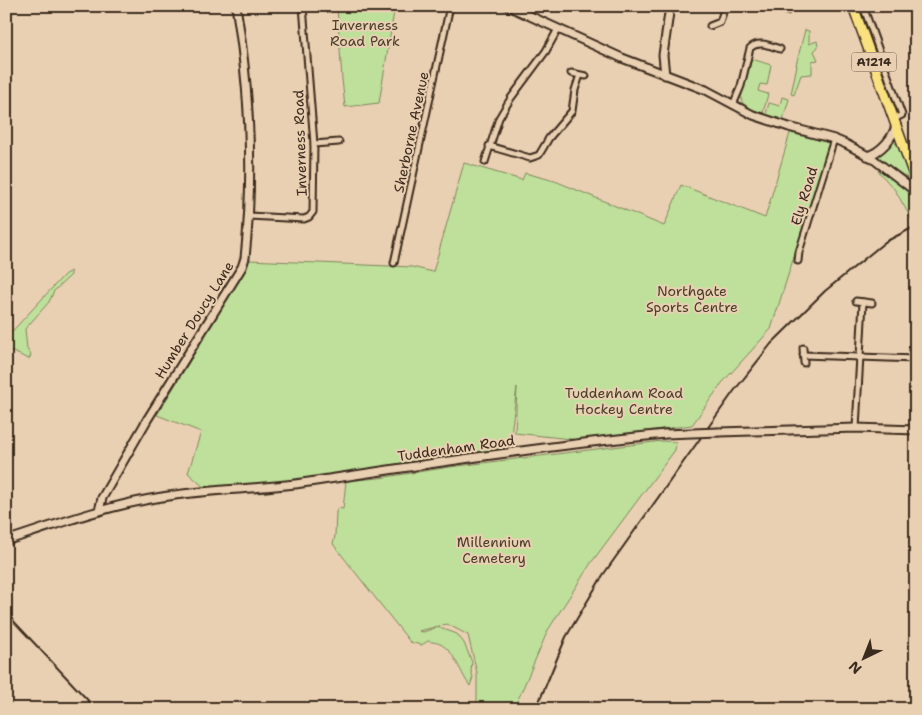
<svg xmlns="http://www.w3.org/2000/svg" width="922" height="715" font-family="'Shantell Sans',sans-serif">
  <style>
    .green { fill: #bee09a; stroke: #7c855c }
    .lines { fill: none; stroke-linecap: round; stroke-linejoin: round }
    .minor-casing { stroke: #3b2a1e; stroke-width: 9 }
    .tertiary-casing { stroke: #3b2a1e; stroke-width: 11 }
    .primary-casing { stroke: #3b2a1e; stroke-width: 12 }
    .minor { stroke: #ead0b2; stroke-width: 5 }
    .tertiary { stroke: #ead0b2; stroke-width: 7 }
    .primary { stroke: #fae180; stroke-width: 9 }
    .rail { stroke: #3b2a1e; stroke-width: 2 }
    .tertiary-bridge-casing { stroke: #3b2a1e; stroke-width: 11; stroke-linecap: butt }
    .tertiary-bridge { stroke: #ead0b2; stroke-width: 7 }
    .labels { text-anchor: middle; stroke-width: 4; stroke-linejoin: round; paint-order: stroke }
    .shield { fill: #ead0b2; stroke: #705c4a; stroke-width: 1 }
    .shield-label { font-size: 12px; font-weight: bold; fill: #3b2a1e }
    .park-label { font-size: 14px; fill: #483c2a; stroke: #ead0b2 }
    .street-label { font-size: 14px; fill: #3b2a1e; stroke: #ead0b2 }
  </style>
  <rect width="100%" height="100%" fill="#ead0b2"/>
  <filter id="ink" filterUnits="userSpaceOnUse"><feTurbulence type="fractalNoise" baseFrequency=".02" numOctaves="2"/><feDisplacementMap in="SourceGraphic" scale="10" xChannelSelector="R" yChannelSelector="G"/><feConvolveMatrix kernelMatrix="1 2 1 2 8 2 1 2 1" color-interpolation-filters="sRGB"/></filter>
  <g filter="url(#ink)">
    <!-- green -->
    <g class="green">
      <polygon points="337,6 395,6 379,103 345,107 342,79"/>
      <polygon points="858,6 859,6 885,78 879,67"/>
      <polygon points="805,30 809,31 809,44 817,41 818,47 814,51 818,60 812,61 812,74 801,75 794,95 791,94 797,65 796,65"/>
      <path d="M752,59L771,65L767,85L760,84L758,91L768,94L763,113C755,110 742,108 741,98Z"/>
      <polygon points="782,97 789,99 783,120 766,114 769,103 780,106"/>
      <polygon points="790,133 830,143 771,329 722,383 692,425 580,440 515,433 517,387 512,426 511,450 270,485 207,490 188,473 201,432 157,415 245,270 248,260 412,267 433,272 464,163 522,180 525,173 555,181 664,226 681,185 765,218"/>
      <polygon points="893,142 899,145 911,176 909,179 879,159 878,154"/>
      <polygon points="879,168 914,194 916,218 912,220 895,190 878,171"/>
      <polygon points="71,271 71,275 54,291 49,302 25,329 27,349 31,355 29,359 6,349 6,338 65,274"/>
      <path d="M662,441L676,442L675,450L591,563L548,630L514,709H477V673L468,635L447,624L419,631L423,632L438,627L457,634L464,643L472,662L471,671L473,677L470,686C459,672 453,643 432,642C431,642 430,641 428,641C426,642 424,644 421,645L410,642L333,544L335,536L336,512L338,508L343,509L346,481L379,478L450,467Z"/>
    </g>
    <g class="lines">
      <!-- minor casing -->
      <g class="minor-casing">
        <g id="minor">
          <polyline points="863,6 902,115 894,119"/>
          <polyline points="787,11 788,6"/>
          <polyline points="710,26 720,22 725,6"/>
          <polyline points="571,73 586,76"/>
          <path d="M733,105L741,86L750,48C759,40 770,46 780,49"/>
          <polyline points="314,144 339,142"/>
          <polyline points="489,146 530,158 539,155 549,138 572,111 575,90 580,75"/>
          <polyline points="485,162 499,118 511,98 546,51 558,29"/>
          <polyline points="249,216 304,219 309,217 313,212 314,144 303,6"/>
          <polyline points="798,261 799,252 834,139"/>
          <polyline points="394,263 450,6"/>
          <polyline points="856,301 872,303"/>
          <polyline points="803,348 804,363"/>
          <polyline points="803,355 916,359"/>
          <polyline points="856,428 863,302"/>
        </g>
      </g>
      <!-- tertiary casing -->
      <g class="tertiary-casing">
        <g id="tertiary">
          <polyline points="508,6 622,58 706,90 753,115 789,127 834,139 846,144 872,158 916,192"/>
          <polyline points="665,75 663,55 670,6"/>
          <path d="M867,156C881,152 893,138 896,125"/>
          <polyline points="719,432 856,428 916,430"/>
          <path d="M99,511L102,498L147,420L242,267L245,258C254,173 250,91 236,6"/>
          <path d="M6,541C57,524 109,505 162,497C211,488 260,490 309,482C427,464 545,446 665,434"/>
        </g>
      </g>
      <!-- primary casing -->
      <g class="primary-casing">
        <polyline id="primary" points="853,6 916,181"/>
      </g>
      <!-- minor -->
      <use href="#minor" class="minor"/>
      <!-- tertiary -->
      <use href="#tertiary" class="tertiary"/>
      <!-- primary -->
      <use href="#primary" class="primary"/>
      <!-- rail -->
      <g class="rail">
        <polyline points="6,613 96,709"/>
        <polyline points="536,709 566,637 603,575 734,391 771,344 825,291 885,242 916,226"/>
      </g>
      <!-- tertiary-bridge casing -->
      <g class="tertiary-bridge-casing">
        <polyline id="tertiary-bridge" points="665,434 719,432"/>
      </g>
      <!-- tertiary-bridge -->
      <use href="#tertiary-bridge" class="tertiary-bridge"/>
    </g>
  </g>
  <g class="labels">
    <!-- shield labels -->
    <rect class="shield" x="851.5" y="52.5" width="45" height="19" rx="4"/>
    <g class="shield-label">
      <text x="874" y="66">A1214</text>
    </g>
    <!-- park labels -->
    <g class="park-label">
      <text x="365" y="30">Inverness<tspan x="365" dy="16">Road Park</tspan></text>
      <text x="692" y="296">Northgate<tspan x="692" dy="16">Sports Centre</tspan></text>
      <text x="624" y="398">Tuddenham Road<tspan x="624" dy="16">Hockey Centre</tspan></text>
      <text x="494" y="547">Millennium<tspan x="494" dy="16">Cemetery</tspan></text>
    </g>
    <!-- street labels -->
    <g class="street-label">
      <text transform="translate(411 132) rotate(-78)" y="5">Sherborne Avenue</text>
      <text transform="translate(300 143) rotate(-92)" y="5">Inverness Road</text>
      <text transform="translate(804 196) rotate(-73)" y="5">Ely Road</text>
      <text transform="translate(194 320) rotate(-58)" y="5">Humber Doucy Lane</text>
      <text transform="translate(456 448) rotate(-8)" y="5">Tuddenham Road</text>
    </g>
  </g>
  <!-- margin -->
  <rect width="922" height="715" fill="none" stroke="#ead0b2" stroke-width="25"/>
  <rect x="12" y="12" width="897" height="690" fill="none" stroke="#3b2a1e" stroke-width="2" filter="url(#ink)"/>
  <!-- north arrow -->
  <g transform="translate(864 658) rotate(223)" stroke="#ead0b2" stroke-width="4" paint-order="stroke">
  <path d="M0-4L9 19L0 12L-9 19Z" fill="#3b2a1e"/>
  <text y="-8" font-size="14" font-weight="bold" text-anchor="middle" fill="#3b2a1e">N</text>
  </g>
</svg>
